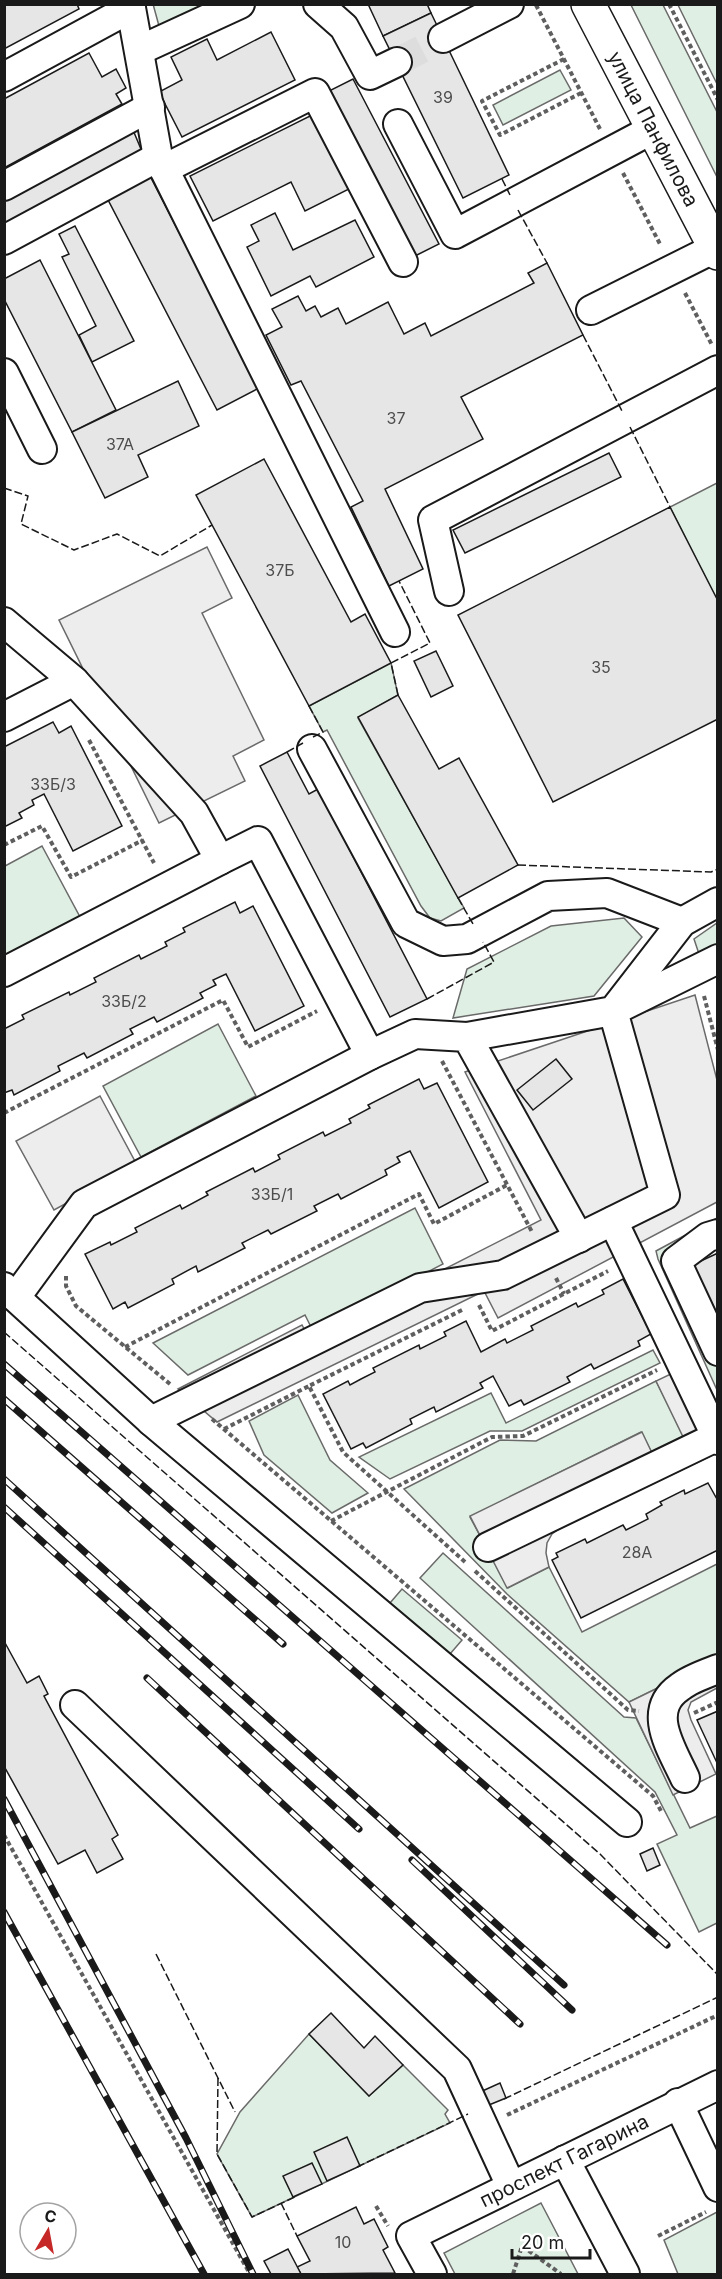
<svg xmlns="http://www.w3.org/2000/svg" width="722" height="2279" font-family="Inter,sans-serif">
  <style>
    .green { fill: #e0efe3; stroke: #6a6a6a; stroke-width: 1.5 }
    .parking { fill: #ededed; stroke: #6a6a6a; stroke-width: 1.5 }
    .building { fill: #e6e6e6; stroke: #1a1a1a; stroke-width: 1.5 }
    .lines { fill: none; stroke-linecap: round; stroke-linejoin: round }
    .minor-tunnel { stroke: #ddd; stroke-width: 28; stroke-dasharray: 28 14; stroke-linecap: butt }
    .minor-casing { stroke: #1a1a1a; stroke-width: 32 }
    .major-casing { stroke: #1a1a1a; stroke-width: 36 }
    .path { stroke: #5f5f5f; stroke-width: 4; stroke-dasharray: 4.5 3; stroke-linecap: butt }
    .minor { stroke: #fff; stroke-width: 28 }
    .major { stroke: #fff; stroke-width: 33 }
    .rail-casing { stroke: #1a1a1a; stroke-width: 7 }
    .rail { stroke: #fff; stroke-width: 4.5; stroke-dasharray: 14; stroke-linecap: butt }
    .fence { stroke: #1a1a1a; stroke-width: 1.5; stroke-dasharray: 8 3; stroke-linecap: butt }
    .labels { text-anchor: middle; stroke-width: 4.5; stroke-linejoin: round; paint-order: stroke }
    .number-label { font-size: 16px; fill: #4d4d4d }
    .street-label { font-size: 20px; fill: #1a1a1a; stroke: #fff }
  </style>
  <rect width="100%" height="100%" fill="#fff"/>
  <!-- green -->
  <g class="green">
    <polygon points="153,4 211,5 159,26"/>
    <polygon points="631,5 663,5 717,112 717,177"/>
    <polygon points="678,5 717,5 717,84"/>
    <polygon points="560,70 571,90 503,125 493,105"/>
    <polygon points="717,483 717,601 670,507"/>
    <polygon points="391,663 398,695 358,718 464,908 441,921 430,918 421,906 327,730 323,732 309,706"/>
    <polygon points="42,846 80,917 5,958 5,866"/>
    <polygon points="624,918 642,937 594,996 453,1018 467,969 551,926"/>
    <polygon points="717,923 717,944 699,954 694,939"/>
    <polygon points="218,1024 256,1096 141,1157 103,1086"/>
    <polygon points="415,1208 443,1264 313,1331 305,1315 188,1375 153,1343"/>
    <polygon points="717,1218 717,1229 684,1250 717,1360 717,1390 658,1259 656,1251"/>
    <polygon points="653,1350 660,1363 522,1431 490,1431 390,1479 359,1457 491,1393 506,1423"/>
    <polygon points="656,1381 685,1439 653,1455 641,1432 470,1517 508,1588 549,1567 582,1632 717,1564 717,1659 629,1702 507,1594 404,1489 500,1440 536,1441"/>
    <polygon points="298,1395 330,1460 368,1493 332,1513 264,1455 249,1421"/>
    <polygon points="443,1553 624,1717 636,1718 690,1828 717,1816 717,1923 699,1932 657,1844 677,1835 655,1792 420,1578"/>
    <polygon points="402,1589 462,1640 450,1654 390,1603"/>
    <polygon points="309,2034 369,2096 403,2065 448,2110 445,2114 450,2123 252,2217 217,2154 240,2112"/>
    <polygon points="541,2203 578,2274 455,2274 444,2253"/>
    <polygon points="717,2212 717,2274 678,2274 664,2240"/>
  </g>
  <!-- parking -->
  <g class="parking">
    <polygon points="207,547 232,598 202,613 264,740 233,756 245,781 159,823 59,620"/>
    <polygon points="695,995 717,1080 717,1202 498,1318 484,1291 217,1422 178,1389 302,1325 309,1338 541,1220 465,1072"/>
    <polygon points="100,1096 137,1165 54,1210 16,1141"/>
    <polygon points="677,1371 717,1453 559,1529 552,1534 547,1543 546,1553 549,1567 507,1588 470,1516 642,1432 653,1455 684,1439 656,1381"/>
    <polygon points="717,1659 717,1688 691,1702 688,1710 691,1720 716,1774 673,1795 629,1702"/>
  </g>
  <!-- building -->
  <g class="building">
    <polygon points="4,4 77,4 79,9 4,49"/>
    <polygon points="368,4 427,4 431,13 383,36"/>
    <polygon points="431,13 509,175 463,198 383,36"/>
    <polygon points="271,32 295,80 182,137 159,92 182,80 171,57 207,39 217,60"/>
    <polygon points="89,53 102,77 116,69 126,88 116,94 122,104 4,168 4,99"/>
    <polygon points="353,79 439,244 415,256 329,91"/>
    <polygon points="314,114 351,188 305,211 291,182 213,221 190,176"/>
    <polygon points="133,130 143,154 4,230 4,200"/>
    <polygon points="148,172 259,388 217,410 105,194"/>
    <polygon points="275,213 293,250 355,220 374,257 316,287 310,276 271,296 247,247 259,241 251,225"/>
    <polygon points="75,226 134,341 92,362 79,335 96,326 62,257 69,254 59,234"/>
    <polygon points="40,260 116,410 72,432 4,299 4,279"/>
    <polygon points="547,263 583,335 461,397 483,439 385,489 423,569 389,586 351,507 363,501 301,381 291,385 266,335 282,327 272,309 298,296 306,311 315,306 321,317 338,308 346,324 388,302 404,334 425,323 431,336 534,283 528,273"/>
    <polygon points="178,381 199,426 138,455 148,477 105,498 72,432"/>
    <polygon points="609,453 621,477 465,553 453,530"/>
    <polygon points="264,459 351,622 365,614 391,663 309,706 196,495"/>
    <polygon points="670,507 718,601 718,719 553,802 458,615"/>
    <polygon points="436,651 453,686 431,697 414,661"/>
    <polygon points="398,695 439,769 459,758 518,865 458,898 358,717"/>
    <polygon points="53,722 59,733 71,726 122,826 73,851 44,794 32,800 34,805 19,813 22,818 4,827 4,747"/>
    <polygon points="287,752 309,794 318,789 427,999 390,1017 260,766"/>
    <polygon points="235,902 240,913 253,906 304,1006 255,1031 226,974 213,980 216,985 200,993 203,998 157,1022 154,1017 130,1029 133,1034 87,1058 84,1053 58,1066 60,1071 14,1095 12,1090 4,1093 4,1029 24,1019 22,1015 69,992 70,995 96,982 94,978 139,955 141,959 167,946 165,942 185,932 183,928"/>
    <polygon points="556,1059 572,1079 533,1110 517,1090"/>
    <polygon points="419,1079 424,1089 437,1083 488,1182 439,1208 410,1151 397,1157 400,1162 385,1170 387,1175 341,1199 338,1194 314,1206 317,1211 271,1234 268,1230 242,1243 245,1248 198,1272 196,1266 172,1279 174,1284 128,1308 125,1302 113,1309 85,1254 110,1242 111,1245 137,1232 135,1228 180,1205 182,1209 208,1195 206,1192 253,1168 255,1172 280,1159 278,1155 323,1132 325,1136 351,1123 349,1119 370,1108 368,1105"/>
    <polygon points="718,1253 718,1325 690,1266"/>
    <polygon points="623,1279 651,1334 638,1341 640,1346 594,1369 591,1364 567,1377 570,1382 524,1405 521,1400 509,1406 493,1376 480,1383 483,1388 436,1412 434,1407 410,1419 412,1424 366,1448 363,1443 351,1449 323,1394 348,1381 350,1385 361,1379 375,1372 373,1368 419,1345 420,1349 446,1336 444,1332 466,1321 481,1352 505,1339 507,1343 533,1330 531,1326 576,1303 578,1307 604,1294 602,1290"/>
    <polygon points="708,1483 718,1501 718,1550 581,1618 552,1560 558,1557 556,1553 585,1539 587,1543 623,1525 626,1530 648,1519 646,1514 662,1505 660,1502 684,1490 685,1494"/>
    <polygon points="4,1641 27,1683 39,1676 48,1694 44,1696 118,1835 112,1839 123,1859 97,1873 85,1850 58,1864 4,1766"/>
    <polygon points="718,1711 718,1765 697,1720"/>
    <polygon points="653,1848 660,1865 647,1871 640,1854"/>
    <polygon points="331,2013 364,2048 375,2036 403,2065 369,2096 309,2034"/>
    <polygon points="500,2083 506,2098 484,2107 478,2093"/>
    <polygon points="347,2137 360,2166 327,2181 314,2152"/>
    <polygon points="312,2163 322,2184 293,2197 283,2176"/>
    <polygon points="356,2207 364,2224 374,2219 388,2247 383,2250 395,2273 301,2274 297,2267 310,2261 297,2236"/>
    <polygon points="288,2249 301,2274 271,2274 264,2261"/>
  </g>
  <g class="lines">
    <!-- minor-tunnel -->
    <polyline class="minor-tunnel" points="397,62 443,38"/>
    <!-- minor casing -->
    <g class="minor-casing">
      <g id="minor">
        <polyline points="318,4 344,27 370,75 397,62"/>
        <polyline points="131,8 158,157 395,632"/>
        <polyline points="443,38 509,4"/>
        <polyline points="140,50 240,4"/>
        <polyline points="4,77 131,8 131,4"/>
        <polyline points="398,124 455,234 653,129"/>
        <polyline points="164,169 315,93 403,262"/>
        <polyline points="4,186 150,107"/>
        <polyline points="4,240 158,157"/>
        <polyline points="591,310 715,248"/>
        <polyline points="4,373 42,449"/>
        <polyline points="449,591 433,520 718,370"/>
        <polyline points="4,622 74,681"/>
        <polyline points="4,717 74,681 194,813 220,860 258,841 370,1055 415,1034 467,1037 579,1238"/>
        <polyline points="312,749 406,923 443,941 467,939 548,896 607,893 682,922"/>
        <polyline points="4,972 220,860"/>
        <polyline points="467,1037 613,1011 682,922 718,902"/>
        <polyline points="613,1221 718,1440"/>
        <polyline points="718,1234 708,1237 676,1261 718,1351"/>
        <polyline points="4,1287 151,1421 627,1822"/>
        <polyline points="16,1297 84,1204 370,1055"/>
        <polyline points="151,1421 420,1288 503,1275 665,1195 613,1011 718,959"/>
        <polyline points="488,1547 716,1437"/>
        <polyline points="75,1705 457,2069 511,2186"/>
        <path d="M685,1778C672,1749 645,1711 680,1687C690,1679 705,1674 718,1669"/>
        <polyline points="678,2103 718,2187"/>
        <polyline points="565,2160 625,2274"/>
        <path id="s1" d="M432,2274L411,2236L718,2085"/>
      </g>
    </g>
    <!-- major casing -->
    <g class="major-casing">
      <g id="major">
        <path id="s2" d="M588,4L718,253"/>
      </g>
    </g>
    <!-- path -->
    <g class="path">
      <polyline points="669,4 718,100"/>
      <polyline points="536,5 600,129"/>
      <polyline points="564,59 482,101 500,135 581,93"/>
      <polyline points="623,173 661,246"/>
      <polyline points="685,293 712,345"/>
      <polyline points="89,740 154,863"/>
      <polyline points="4,845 42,826 71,877 143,840"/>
      <polyline points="704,996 718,1050"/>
      <polyline points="442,1061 532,1232"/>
      <polyline points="4,1113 223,1000 248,1047 317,1011"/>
      <polyline points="66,1276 66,1286 76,1306 170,1384"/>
      <polyline points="556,1278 564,1294"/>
      <polyline points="479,1305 492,1331 608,1271"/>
      <polyline points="462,1310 309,1386 343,1452 465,1562"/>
      <polyline points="125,1347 419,1194 434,1224 507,1185"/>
      <polyline points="212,1419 653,1796 661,1811"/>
      <polyline points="224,1429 309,1386"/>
      <polyline points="331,1521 492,1437 523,1436 657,1370"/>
      <polyline points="475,1571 628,1710 639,1711"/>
      <polyline points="694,1713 718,1702"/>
      <polyline points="4,1835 250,2274"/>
      <polyline points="507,2115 718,2015"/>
      <polyline points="376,2206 388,2226"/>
      <polyline points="658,2236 706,2212"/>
      <polyline points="513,2274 522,2246 561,2274"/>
    </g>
    <!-- minor -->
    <use href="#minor" class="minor"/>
    <!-- major -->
    <use href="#major" class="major"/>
    <!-- rail casing -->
    <g class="rail-casing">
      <g id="rail">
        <polyline points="4,1364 667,1945"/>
        <polyline points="4,1399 283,1644"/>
        <polyline points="4,1479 564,1985"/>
        <polyline points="4,1507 359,1829"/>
        <polyline points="147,1678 520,2024"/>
        <polyline points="4,1799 186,2138 253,2274"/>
        <polyline points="412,1860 572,2010"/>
        <polyline points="4,1912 204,2274"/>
      </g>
    </g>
    <!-- rail -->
    <use href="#rail" class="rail"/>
    <!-- fence -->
    <g class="fence">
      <polyline points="502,179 510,195"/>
      <polyline points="518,210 547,263"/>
      <polyline points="583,335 622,411"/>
      <polyline points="630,427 670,507"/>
      <polyline points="4,488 28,496 21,524 74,550 117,534 160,556 212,525"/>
      <polyline points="398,695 391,663 430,643 399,581"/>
      <polyline points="309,706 323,732 313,737"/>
      <polyline points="287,752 303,743"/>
      <polyline points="518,865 711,872 718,869"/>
      <polyline points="458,898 473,924"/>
      <polyline points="427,999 494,962 483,942"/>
      <polyline points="4,1332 600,1854 718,1975"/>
      <polyline points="156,1954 235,2112"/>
      <polyline points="218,2078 217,2154 252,2217 297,2196"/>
      <polyline points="504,2099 718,1997"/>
      <polyline points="357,2167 468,2114"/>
      <polyline points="281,2203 297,2236"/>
    </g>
  </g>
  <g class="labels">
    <!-- number labels -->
    <g class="number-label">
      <text x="443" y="103">39</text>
      <text x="396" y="424">37</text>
      <text x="120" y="450">37А</text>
      <text x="280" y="576">37Б</text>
      <text x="601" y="673">35</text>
      <text x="53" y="790">33Б/3</text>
      <text x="124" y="1007">33Б/2</text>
      <text x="272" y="1200">33Б/1</text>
      <text x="637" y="1558">28А</text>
      <text x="343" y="2248">10</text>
    </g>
    <!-- street labels -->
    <g class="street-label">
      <text dy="7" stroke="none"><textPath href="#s2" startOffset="141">улица Панфилова</textPath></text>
      <text dy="7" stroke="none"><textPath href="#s1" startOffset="214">проспект Гагарина</textPath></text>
    </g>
  </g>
  <!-- border -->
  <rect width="722" height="2279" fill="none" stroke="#1a1a1a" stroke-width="12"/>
  <!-- north arrow -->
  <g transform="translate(48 2231) rotate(10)"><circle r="28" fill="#ffffff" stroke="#a3a3a3" stroke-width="1.5"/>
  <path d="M0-4.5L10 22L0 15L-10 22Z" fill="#c62828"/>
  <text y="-9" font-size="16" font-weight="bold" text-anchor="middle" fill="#1a1a1a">С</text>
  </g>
  <!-- scale -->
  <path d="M512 2249v9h78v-9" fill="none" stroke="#1a1a1a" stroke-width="3"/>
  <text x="521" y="2249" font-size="18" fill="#1a1a1a" stroke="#ffffff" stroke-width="4.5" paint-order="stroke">20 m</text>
</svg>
